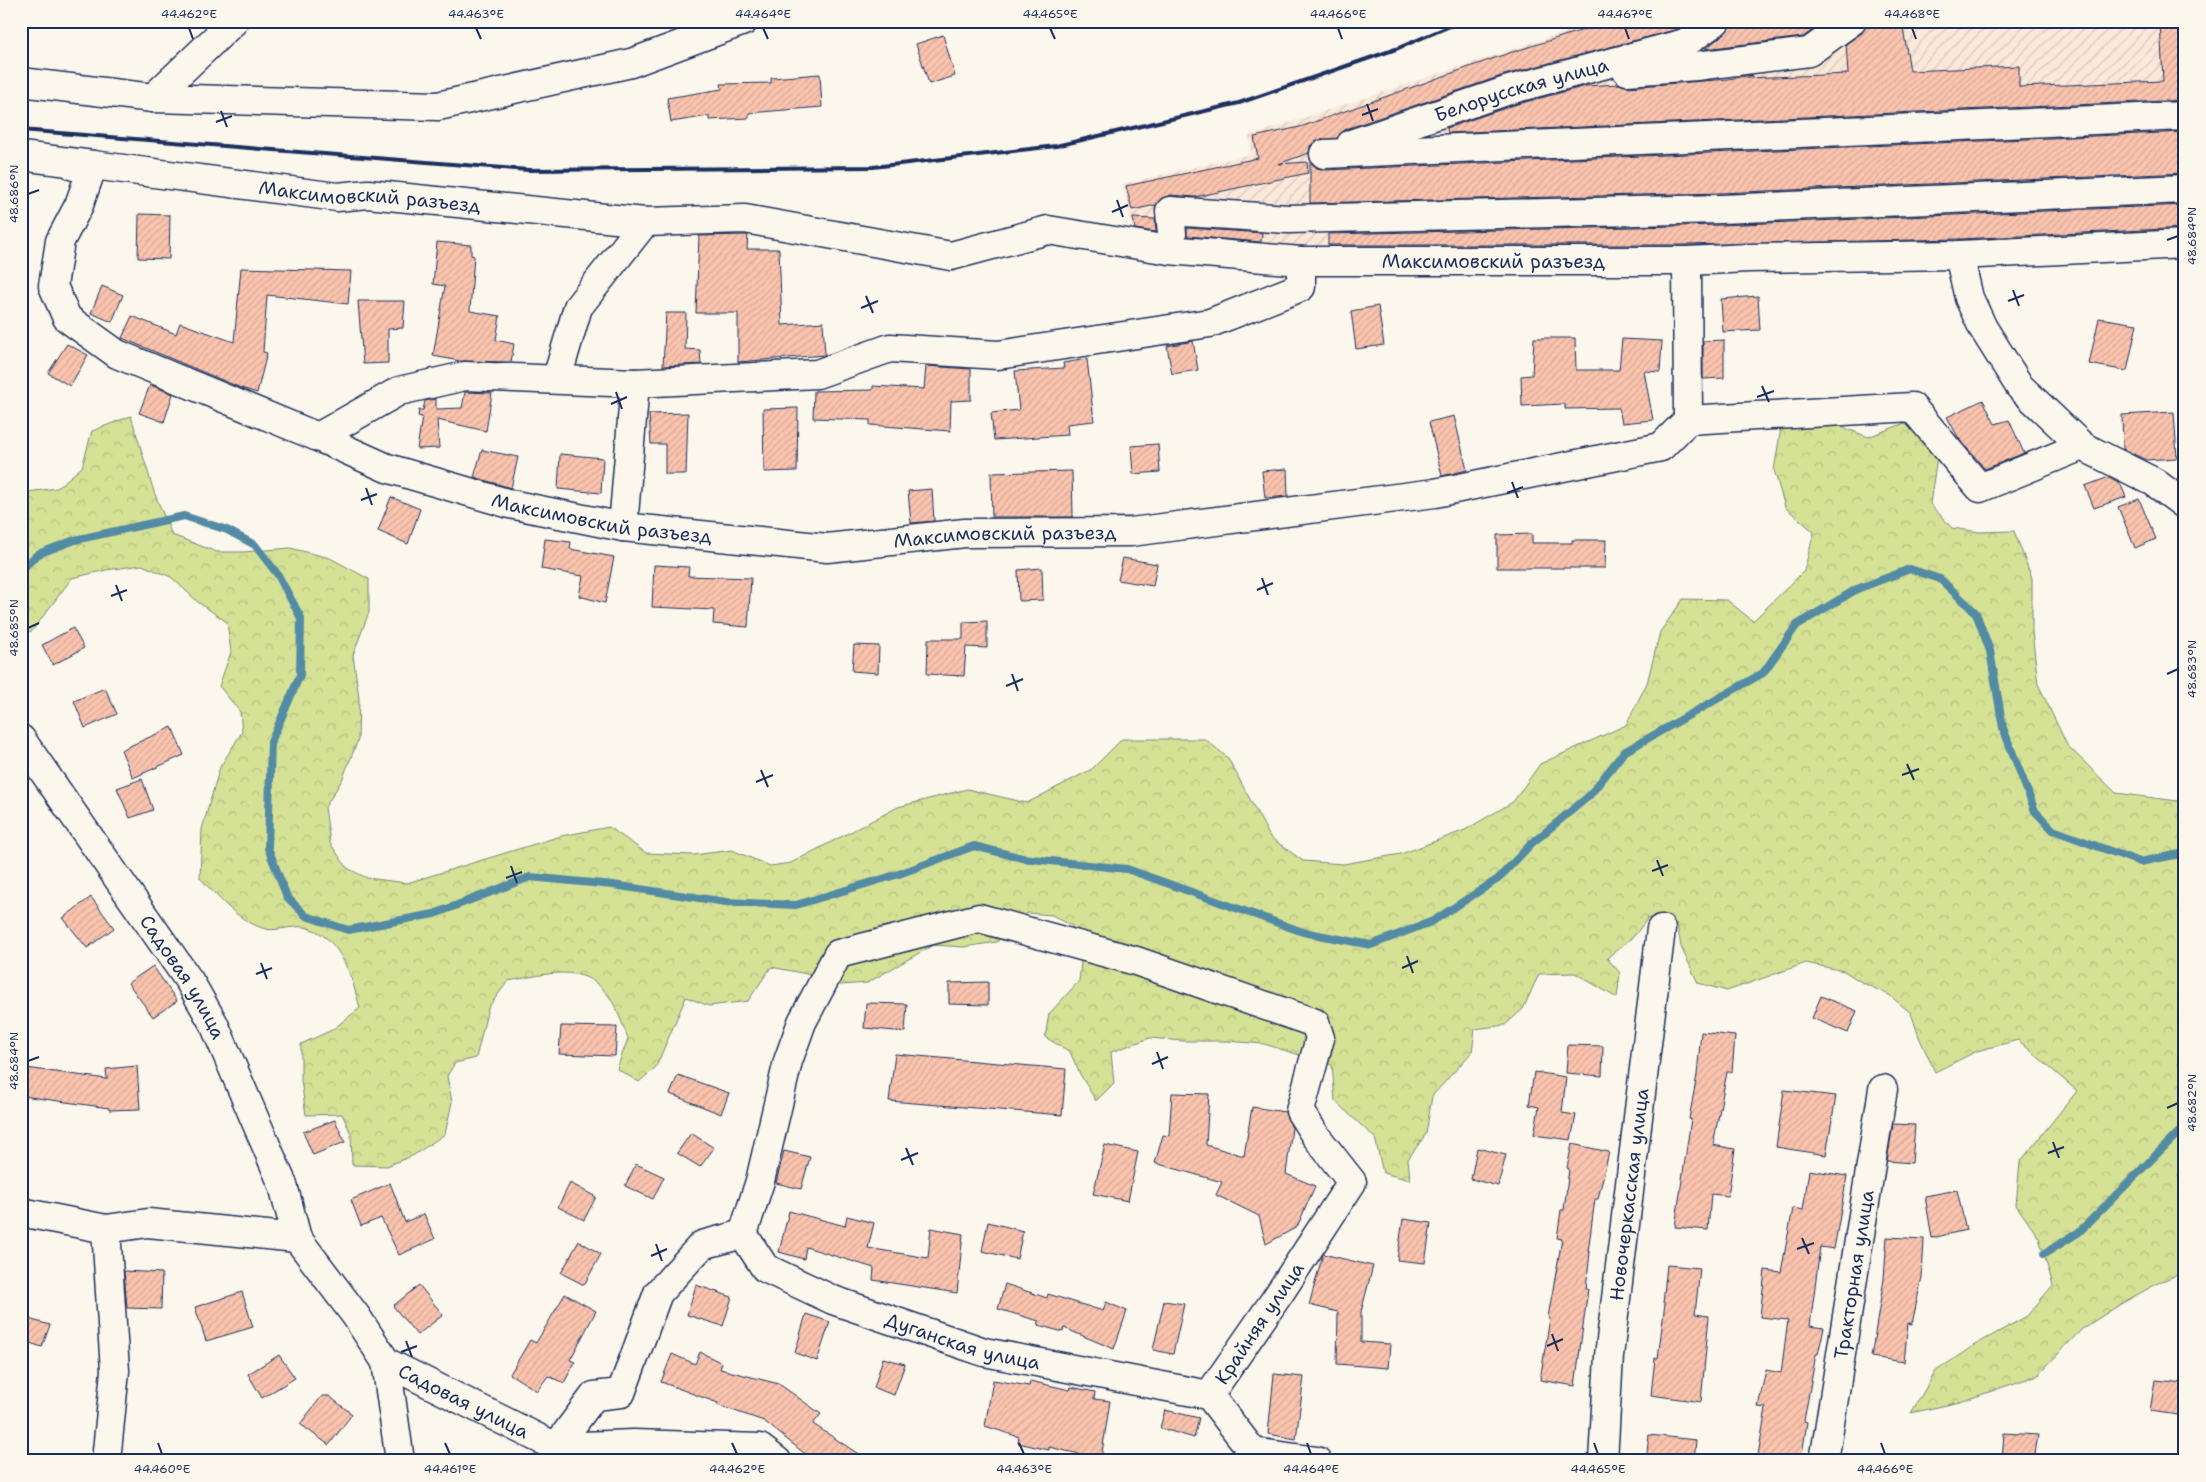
<svg xmlns="http://www.w3.org/2000/svg" width="2206" height="1482" font-family="'Shantell Sans',sans-serif">
  <style>
    .industrial { fill: url(#industrial-furrows) }
    .forest { fill: url(#forest-crowns); stroke: #788879 }
    .lines { fill: none; stroke-linecap: round; stroke-linejoin: round }
    .stream { stroke: #538ba5; stroke-width: 8 }
    .building { fill: url(#building-hatch); stroke: #1b2f5e }
    .minor-casing { stroke: #1b2f5e; stroke-width: 31 }
    .minor { stroke: #fbf7ec; stroke-width: 28 }
    .rail { stroke: #1b2f5e; stroke-width: 4 }
    .ticks { fill: none; stroke: #1b2f5e; stroke-width: 2 }
    .labels { text-anchor: middle; stroke-width: 5; stroke-linejoin: round; paint-order: stroke }
    .street-label { font-size: 19px; fill: #1b2f5e; stroke: #fbf7ec }
    .neatline { fill: none; stroke: #1b2f5e; stroke-width: 2 }
    .ticks-label { font-size: 12px; text-anchor: middle; fill: #1b2f5e }
  </style>
  <defs>
    <pattern id="industrial-furrows" width="10" height="10" patternUnits="userSpaceOnUse" patternTransform="scale(1.25)"><rect width="10" height="10" fill="#fbe8d9"/><path d="M-1 1l2-2M0 10L10 0M9 11l2-2" fill="none" stroke="#d7c7bd"/></pattern>
    <pattern id="forest-crowns" width="20" height="18" patternUnits="userSpaceOnUse" patternTransform="scale(1.25)"><rect width="20" height="18" fill="#d5e194"/><path d="M2 6a3 3 0 1 1 6 0M12 15a3 3 0 1 1 6 0" fill="none" stroke="#b6c182"/></pattern>
    <pattern id="building-hatch" width="6" height="6" patternUnits="userSpaceOnUse" patternTransform="scale(1.25)"><rect width="6" height="6" fill="#fbc4ae"/><path d="M-1 1l2-2M0 6l6-6M5 7l2-2" fill="none" stroke="#d7a998"/></pattern>
  </defs>
  <rect width="100%" height="100%" fill="#fbf7ec"/>
  <filter id="ink" filterUnits="userSpaceOnUse"><feTurbulence type="fractalNoise" baseFrequency=".02" numOctaves="2"/><feDisplacementMap in="SourceGraphic" scale="10" xChannelSelector="R" yChannelSelector="G"/><feConvolveMatrix kernelMatrix="1 2 1 2 8 2 1 2 1" color-interpolation-filters="sRGB"/></filter>
  <g filter="url(#ink)">
    <!-- industrial -->
    <polygon class="industrial" points="1599,21 2185,21 2185,235 1708,251 1333,258 1135,240 1123,184 1251,154 1249,136"/>
    <!-- forest -->
    <path class="forest" d="M131,416L154,492L172,535L217,552H243L290,548L330,558L369,579V612L353,655L359,698L358,740L342,780L325,807L330,843L347,868L367,878L407,883L561,836L609,827L646,853L694,855L732,850L770,866L791,863L898,807L967,789L1027,803L1092,769L1122,739H1205L1228,758L1270,837L1303,861L1343,864L1401,854L1465,830L1513,802L1540,764L1626,725L1647,683L1660,632L1683,599L1727,600L1753,621L1804,571L1814,532L1785,507L1774,470L1781,428L1838,425L1868,437L1918,418L1937,457L1930,504L1952,528L1979,532L2014,531L2032,578V632L2038,684L2067,745L2116,793L2185,802V1272L2162,1281L2124,1302L2082,1329L2038,1375L1960,1402L1911,1413L1936,1371L1973,1346L2027,1316L2053,1285L2039,1238L2016,1205L2020,1162L2077,1091L2018,1040L1977,1051L1935,1072L1919,1037L1911,1013L1889,995L1861,982L1844,971L1806,963L1727,991L1698,983L1681,947L1677,924L1648,918L1635,935L1607,958L1620,973L1617,998L1575,973L1539,974L1523,1009L1505,1025L1475,1029L1472,1052L1432,1096L1426,1134L1408,1159L1410,1180L1383,1173L1375,1138L1335,1101L1332,1065L1264,1044L1227,1041H1183L1150,1038L1111,1052L1114,1083L1096,1101L1080,1074L1070,1052L1045,1037L1049,1014L1079,981L1081,962L1072,926L1052,915L1027,913L997,942L964,947L933,945L867,983L827,986L807,974L771,967L748,1001L709,1006L686,997L656,1067L639,1082L617,1069L628,1038C622,1024 617,1007 608,995C582,961 545,975 508,981L488,1008L476,1058L455,1063L447,1076L452,1102L445,1134L414,1155L387,1166L352,1165L351,1134L342,1114L306,1115L301,1080V1044L332,1030L360,1008C352,978 340,934 304,927C291,925 274,933 262,928C236,919 218,897 200,878L202,829L220,767L242,732L240,712L219,686L231,652L227,622L199,603L171,577L142,565L106,570L72,578L32,631L21,633V493L57,488L82,467L92,431Z"/>
    <g class="lines">
      <!-- stream -->
      <g class="stream">
        <polyline points="21,570 38,554 75,540 184,516 227,530 255,545 278,575 301,618 300,675 271,742 268,848 287,897 306,916 348,930 434,914 530,877 613,885 726,902 796,905 899,874 974,846 1022,858 1127,869 1303,932 1371,945 1433,921 1498,879 1531,844 1589,796 1624,752 1763,673 1797,625 1857,589 1910,569 1940,579 1976,613 1990,651 2003,728 2035,811 2053,830 2140,862 2185,853"/>
        <polyline points="2044,1254 2079,1232 2185,1126"/>
      </g>
    </g>
    <!-- building -->
    <g class="building">
      <polygon points="1612,21 1689,21 1678,29 1504,75 1346,129 1337,138 1316,141 1310,146 1309,153 1278,164 1307,162 1308,173 1195,197 1171,195 1162,198 1156,205 1132,210 1126,186 1258,158 1254,137 1300,127 1506,54"/>
      <polygon points="1731,21 1825,21 1803,37 1705,49 1725,33"/>
      <polygon points="1867,21 1902,21 1910,71 2019,66 2019,87 2163,81 2160,21 2185,21 2185,100 1448,133 1447,128 1514,105 1586,86 1619,84 1628,87 1728,79 1752,75 1747,78 1848,74 1846,44 1862,33"/>
      <polygon points="943,35 955,76 929,84 916,44"/>
      <polygon points="820,74 822,107 749,113 749,118 709,120 709,116 671,122 667,98 722,89 721,84 771,83 771,78"/>
      <polygon points="2185,132 2185,173 1720,193 1310,203 1310,162 1317,168 1325,170"/>
      <polygon points="2185,205 2185,228 1959,239 1687,245 1328,245 1328,234 1721,225"/>
      <polygon points="139,214 170,215 169,259 138,258"/>
      <polygon points="1133,218 1155,219 1156,232 1135,229"/>
      <polygon points="1187,228 1262,233 1261,242 1187,236"/>
      <polygon points="748,235 747,249 779,249 782,325 823,322 825,355 738,362 738,313 696,313 699,236"/>
      <polygon points="437,242 471,245 471,255 474,256 470,311 500,316 496,340 514,344 511,362 460,361 433,356 445,286 433,284"/>
      <polygon points="241,268 351,271 348,304 267,295 263,352 267,353 257,393 241,388 122,338 132,316 176,334 180,323 234,342"/>
      <polygon points="102,286 123,295 112,322 91,313"/>
      <polygon points="1758,296 1760,330 1723,332 1721,299"/>
      <polygon points="358,301 405,301 403,328 388,329 388,363 363,364"/>
      <polygon points="1378,306 1384,345 1356,349 1351,311"/>
      <polygon points="666,313 686,313 685,349 700,350 701,364 663,366"/>
      <polygon points="2099,318 2137,324 2127,371 2089,364"/>
      <polygon points="1534,338 1575,338 1576,370 1619,370 1622,339 1662,341 1660,372 1644,371 1653,420 1622,423 1619,408 1565,409 1565,404 1522,406 1521,376 1532,375"/>
      <polygon points="1724,340 1724,378 1703,379 1703,341"/>
      <polygon points="1193,341 1198,370 1172,374 1167,346"/>
      <polygon points="67,344 88,355 70,386 48,373"/>
      <polygon points="1087,359 1094,421 1067,424 1068,435 994,440 991,413 1019,410 1015,371 1064,368 1063,363"/>
      <polygon points="926,366 971,369 971,400 951,401 950,431 870,425 870,420 813,418 814,391 873,390 873,386 924,389"/>
      <polygon points="150,385 173,394 164,422 139,413"/>
      <polygon points="465,392 492,393 486,431 437,420 439,448 417,449 422,417 418,416 419,410 423,410 425,401 436,399 436,409 462,408"/>
      <polygon points="1983,400 1995,424 2009,420 2024,453 1985,469 1958,437 1947,417"/>
      <polygon points="798,408 797,471 764,472 763,409"/>
      <polygon points="2174,412 2177,458 2146,460 2123,449 2122,415"/>
      <polygon points="688,413 686,474 665,474 665,444 651,444 649,414"/>
      <polygon points="1454,416 1467,470 1442,476 1429,422"/>
      <polygon points="1158,444 1160,472 1133,474 1131,446"/>
      <polygon points="482,450 518,457 511,488 474,477"/>
      <polygon points="560,454 603,458 601,493 558,489"/>
      <polygon points="1287,469 1288,496 1265,498 1262,471"/>
      <polygon points="1072,471 1073,517 992,517 991,473"/>
      <polygon points="2109,477 2120,483 2126,497 2094,508 2085,486"/>
      <polygon points="932,489 934,521 911,523 908,491"/>
      <polygon points="391,497 420,509 408,544 378,531"/>
      <polygon points="2139,499 2156,539 2135,548 2118,507"/>
      <polygon points="1532,534 1532,543 1572,543 1572,540 1606,540 1605,568 1497,568 1497,535"/>
      <polygon points="545,539 571,542 570,549 614,557 605,603 579,596 583,576 541,569"/>
      <polygon points="1123,558 1157,564 1153,586 1118,580"/>
      <polygon points="654,565 689,567 688,576 751,578 748,627 713,624 714,610 652,607"/>
      <polygon points="1042,568 1043,600 1019,601 1018,570"/>
      <polygon points="987,621 987,648 966,647 964,676 927,674 928,639 963,639 963,622"/>
      <polygon points="73,628 84,648 53,665 42,645"/>
      <polygon points="854,645 879,646 878,673 852,671"/>
      <polygon points="105,688 117,714 85,728 74,701"/>
      <polygon points="172,727 184,755 133,778 121,750"/>
      <polygon points="142,779 153,810 130,818 117,788"/>
      <polygon points="91,897 114,928 87,948 63,918"/>
      <polygon points="153,966 177,1001 153,1017 128,983"/>
      <polygon points="988,982 988,1005 949,1004 949,983"/>
      <polygon points="1821,996 1857,1011 1848,1033 1812,1018"/>
      <polygon points="866,1003 907,1004 905,1032 864,1028"/>
      <polygon points="561,1026 617,1027 615,1056 559,1054"/>
      <polygon points="1701,1032 1735,1036 1732,1072 1727,1072 1713,1145 1735,1149 1728,1196 1711,1194 1708,1230 1675,1227 1691,1119 1689,1119 1697,1075"/>
      <polygon points="1568,1045 1603,1046 1602,1076 1566,1073"/>
      <polygon points="895,1054 1066,1069 1062,1115 889,1101"/>
      <polygon points="137,1066 140,1109 109,1110 109,1108 23,1096 26,1068 107,1079 106,1069"/>
      <polygon points="1534,1072 1566,1077 1562,1113 1576,1115 1571,1140 1534,1135 1539,1107 1529,1105"/>
      <polygon points="678,1075 729,1093 721,1114 670,1094"/>
      <polygon points="1784,1090 1836,1096 1826,1155 1776,1147"/>
      <polygon points="1172,1093 1209,1094 1206,1145 1244,1156 1252,1107 1285,1112 1292,1128 1286,1174 1315,1186 1297,1227 1266,1244 1259,1216 1216,1195 1222,1182 1155,1163 1163,1135 1169,1136"/>
      <polygon points="335,1120 345,1142 313,1155 303,1132"/>
      <polygon points="1893,1124 1915,1125 1912,1163 1887,1161"/>
      <polygon points="691,1133 714,1148 700,1167 677,1153"/>
      <polygon points="1572,1144 1609,1152 1598,1199 1595,1199 1588,1252 1590,1252 1586,1289 1588,1289 1575,1386 1540,1380 1550,1318 1548,1317 1562,1239 1557,1238 1561,1210 1564,1210 1569,1169 1567,1168"/>
      <polygon points="1105,1145 1138,1152 1128,1201 1093,1194"/>
      <polygon points="1477,1148 1506,1155 1498,1186 1471,1179"/>
      <polygon points="784,1151 810,1157 801,1189 776,1183"/>
      <polygon points="636,1164 664,1177 653,1199 625,1186"/>
      <polygon points="1809,1170 1847,1176 1834,1249 1820,1247 1810,1326 1824,1328 1818,1354 1816,1354 1804,1421 1807,1422 1801,1461 1757,1461 1766,1408 1758,1407 1766,1370 1781,1373 1788,1320 1760,1317 1765,1270 1781,1272 1793,1208 1803,1210"/>
      <polygon points="390,1183 405,1222 424,1214 435,1239 399,1255 381,1218 361,1226 351,1200"/>
      <polygon points="570,1183 596,1197 584,1220 558,1207"/>
      <polygon points="1957,1190 1966,1230 1932,1238 1925,1196"/>
      <polygon points="789,1211 845,1226 847,1216 874,1223 868,1248 928,1258 931,1228 963,1234 957,1293 873,1280 874,1268 806,1247 804,1259 779,1252"/>
      <polygon points="1403,1219 1431,1223 1425,1263 1397,1260"/>
      <polygon points="988,1222 1023,1231 1017,1259 982,1251"/>
      <polygon points="1887,1237 1924,1239 1922,1277 1912,1324 1908,1323 1904,1362 1871,1357 1884,1279"/>
      <polygon points="579,1241 601,1254 584,1285 561,1273"/>
      <polygon points="1323,1254 1373,1266 1361,1312 1361,1342 1390,1344 1388,1368 1337,1364 1338,1312 1309,1305"/>
      <polygon points="1667,1265 1700,1268 1695,1314 1709,1316 1701,1402 1651,1395 1655,1358 1658,1358 1665,1303 1663,1303"/>
      <polygon points="124,1271 162,1273 161,1309 127,1308"/>
      <polygon points="1005,1284 1047,1298 1048,1294 1103,1311 1106,1302 1127,1311 1114,1349 1064,1328 1063,1332 1038,1325 1039,1321 998,1309"/>
      <polygon points="419,1285 443,1315 417,1335 393,1306"/>
      <polygon points="696,1285 732,1297 723,1326 687,1315"/>
      <polygon points="242,1292 253,1327 206,1341 195,1307"/>
      <polygon points="565,1294 596,1311 570,1360 575,1362 564,1383 548,1376 537,1391 510,1374 530,1340 536,1343"/>
      <polygon points="1164,1301 1184,1304 1173,1354 1153,1350"/>
      <polygon points="806,1314 830,1322 817,1361 795,1353"/>
      <polygon points="21,1317 50,1325 42,1347 21,1340"/>
      <polygon points="700,1352 722,1363 720,1369 779,1384 821,1414 813,1424 869,1461 814,1461 764,1421 717,1405 718,1403 661,1382 672,1354 695,1364"/>
      <polygon points="279,1355 295,1378 262,1398 248,1374"/>
      <polygon points="883,1358 905,1364 894,1395 874,1388"/>
      <polygon points="1274,1374 1304,1377 1296,1439 1268,1434"/>
      <polygon points="993,1380 1029,1386 1030,1381 1070,1390 1071,1387 1095,1392 1094,1399 1110,1401 1101,1459 1049,1447 1049,1450 1018,1443 1019,1437 985,1426"/>
      <polygon points="2155,1380 2185,1383 2185,1416 2150,1411"/>
      <polygon points="322,1396 329,1396 352,1414 329,1445 300,1424"/>
      <polygon points="1165,1410 1199,1418 1194,1438 1160,1428"/>
      <polygon points="2004,1433 2038,1435 2034,1461 2002,1461"/>
      <polygon points="1649,1435 1696,1440 1694,1461 1646,1461"/>
    </g>
    <g class="lines">
      <!-- minor casing -->
      <g class="minor-casing">
        <g id="minor">
          <polyline points="1627,71 1696,66 1809,52 1852,21"/>
          <polyline points="21,82 153,98 438,106 631,63 744,21"/>
          <polyline points="153,98 234,21"/>
          <path id="s1" d="M1351,144L1509,90L1685,43L1716,21"/>
          <polyline points="1324,154 2185,116"/>
          <path id="s2" d="M21,156L93,165L79,205L60,241L53,286L67,318L117,354L318,437L387,468L510,504L623,527L827,548L965,533L1131,532L1435,493L1661,447L1688,420L1912,407L1980,488L2082,446L2154,482L2185,505"/>
          <path id="s3" d="M74,166L93,165L337,197L368,194L645,222L745,219L951,256L1048,230L1169,250L1301,261H1687L1748,258L1959,255L2185,244"/>
          <polyline points="1172,234 1170,211 1288,219 1721,209 2185,189"/>
          <polyline points="1959,255 1969,298 1983,328 2020,387 2082,446"/>
          <polyline points="1687,261 1688,420"/>
          <polyline points="557,378 578,307 645,222"/>
          <polyline points="318,437 399,391 465,376 635,383 817,374 890,348 998,355 1210,323 1301,287 1301,261"/>
          <polyline points="623,527 635,383"/>
          <path id="s4" d="M21,739L190,982L214,1024L283,1185L297,1238L356,1316L386,1362L556,1447L633,1444L760,1448L777,1461"/>
          <polyline points="21,1212 106,1229 148,1223 297,1238"/>
          <polyline points="106,1229 115,1371 106,1461"/>
          <path id="s5" d="M743,1234L765,1268L833,1300L984,1352L1209,1395"/>
          <polyline points="386,1362 400,1461"/>
          <polyline points="556,1447 594,1396 621,1393 658,1293 702,1245 743,1234 760,1181 788,1061 802,1022 838,954 979,918 1136,961 1315,1023 1320,1038 1300,1111 1315,1135 1352,1182 1279,1294 1209,1395 1253,1452 1248,1461"/>
          <polyline points="1253,1452 1317,1461"/>
          <path id="s6" d="M1603,1461L1609,1356L1661,929"/>
          <path id="s7" d="M1824,1461L1883,1089"/>
        </g>
      </g>
      <!-- minor -->
      <use href="#minor" class="minor"/>
      <!-- rail -->
      <polyline class="rail" points="21,130 528,170 873,167 1056,146 1239,103 1396,49 1462,21"/>
    </g>
  </g>
  <!-- ticks -->
  <path class="ticks" d="M189,28L193,39M476,28L481,39M763,28L768,39M1050,28L1055,39M1338,28L1342,39M1625,28L1629,39M1912,28L1916,39M1367,104L1373,121M221,111L227,127M1362,115L1378,109M216,122L232,116M28,194L39,190M1117,200L1123,217M1112,212L1128,205M2167,240L2178,236M2013,290L2019,306M866,296L873,313M2008,301L2024,295M861,308L878,301M1762,386L1769,402M616,392L622,409M1757,397L1774,391M611,404L627,397M1512,482L1518,498M366,488L372,505M1507,493L1523,487M361,500L377,494M1262,578L1268,595M116,585L122,601M1257,590L1273,583M111,596L127,590M28,628L39,623M1012,674L1018,691M2167,674L2178,669M1006,686L1023,679M1907,764L1914,780M761,770L768,787M1902,775L1919,769M756,782L773,775M1657,860L1663,876M511,866L517,883M1652,871L1668,865M506,878L522,872M1407,956L1413,973M261,963L267,979M1402,968L1418,961M256,974L272,968M1157,1052L1163,1069M28,1061L39,1057M1152,1064L1168,1057M2167,1108L2178,1103M2053,1142L2059,1158M906,1148L913,1165M2048,1153L2064,1147M901,1160L918,1153M1802,1238L1809,1254M656,1244L662,1261M1797,1249L1814,1243M651,1256L667,1249M1552,1334L1558,1351M406,1341L412,1357M1547,1346L1563,1339M401,1352L417,1346M158,1443L162,1454M445,1443L450,1454M732,1443L737,1454M1019,1443L1024,1454M1307,1443L1311,1454M1594,1443L1598,1454M1881,1443L1885,1454"/>
  <g class="labels">
    <!-- street labels -->
    <g class="street-label">
      <text dy="7" stroke="none"><textPath href="#s1" startOffset="179">Белорусская улица</textPath></text>
      <text dy="7" stroke="none"><textPath href="#s3" startOffset="298">Максимовский разъезд</textPath></text>
      <text dy="7" stroke="none"><textPath href="#s3" startOffset="1432">Максимовский разъезд</textPath></text>
      <text dy="7" stroke="none"><textPath href="#s2" startOffset="812">Максимовский разъезд</textPath></text>
      <text dy="7" stroke="none"><textPath href="#s2" startOffset="1218">Максимовский разъезд</textPath></text>
      <text dy="7" stroke="none"><textPath href="#s4" startOffset="288">Садовая улица</textPath></text>
      <text dy="7" stroke="none"><textPath href="#s6" startOffset="268">Новочеркасская улица</textPath></text>
      <text dy="7" stroke="none"><textPath href="#s7" startOffset="189">Тракторная улица</textPath></text>
      <text transform="translate(1259 1323) rotate(-56)" y="7">Крайняя улица</text>
      <text dy="7" stroke="none"><textPath href="#s5" startOffset="252">Дуганская улица</textPath></text>
      <text dy="7" stroke="none"><textPath href="#s4" startOffset="814">Садовая улица</textPath></text>
    </g>
  </g>
  <!-- margin -->
  <rect width="2206" height="1482" fill="none" stroke="#fbf7ec" stroke-width="55"/>
  <rect x="28" y="28" width="2150" height="1426" class="neatline"/>
  <g class="ticks-label">
    <text x="189" y="18">44.462°E</text>
    <text x="476" y="18">44.463°E</text>
    <text x="763" y="18">44.464°E</text>
    <text x="1050" y="18">44.465°E</text>
    <text x="1338" y="18">44.466°E</text>
    <text x="1625" y="18">44.467°E</text>
    <text x="1912" y="18">44.468°E</text>
    <text transform="translate(14 194) rotate(-90)" y="4">48.686°N</text>
    <text transform="translate(2192 236) rotate(-90)" y="4">48.684°N</text>
    <text transform="translate(14 628) rotate(-90)" y="4">48.685°N</text>
    <text transform="translate(2192 669) rotate(-90)" y="4">48.683°N</text>
    <text transform="translate(14 1061) rotate(-90)" y="4">48.684°N</text>
    <text transform="translate(2192 1103) rotate(-90)" y="4">48.682°N</text>
    <text x="162" y="1473">44.460°E</text>
    <text x="450" y="1473">44.461°E</text>
    <text x="737" y="1473">44.462°E</text>
    <text x="1024" y="1473">44.463°E</text>
    <text x="1311" y="1473">44.464°E</text>
    <text x="1598" y="1473">44.465°E</text>
    <text x="1885" y="1473">44.466°E</text>
  </g>
</svg>
